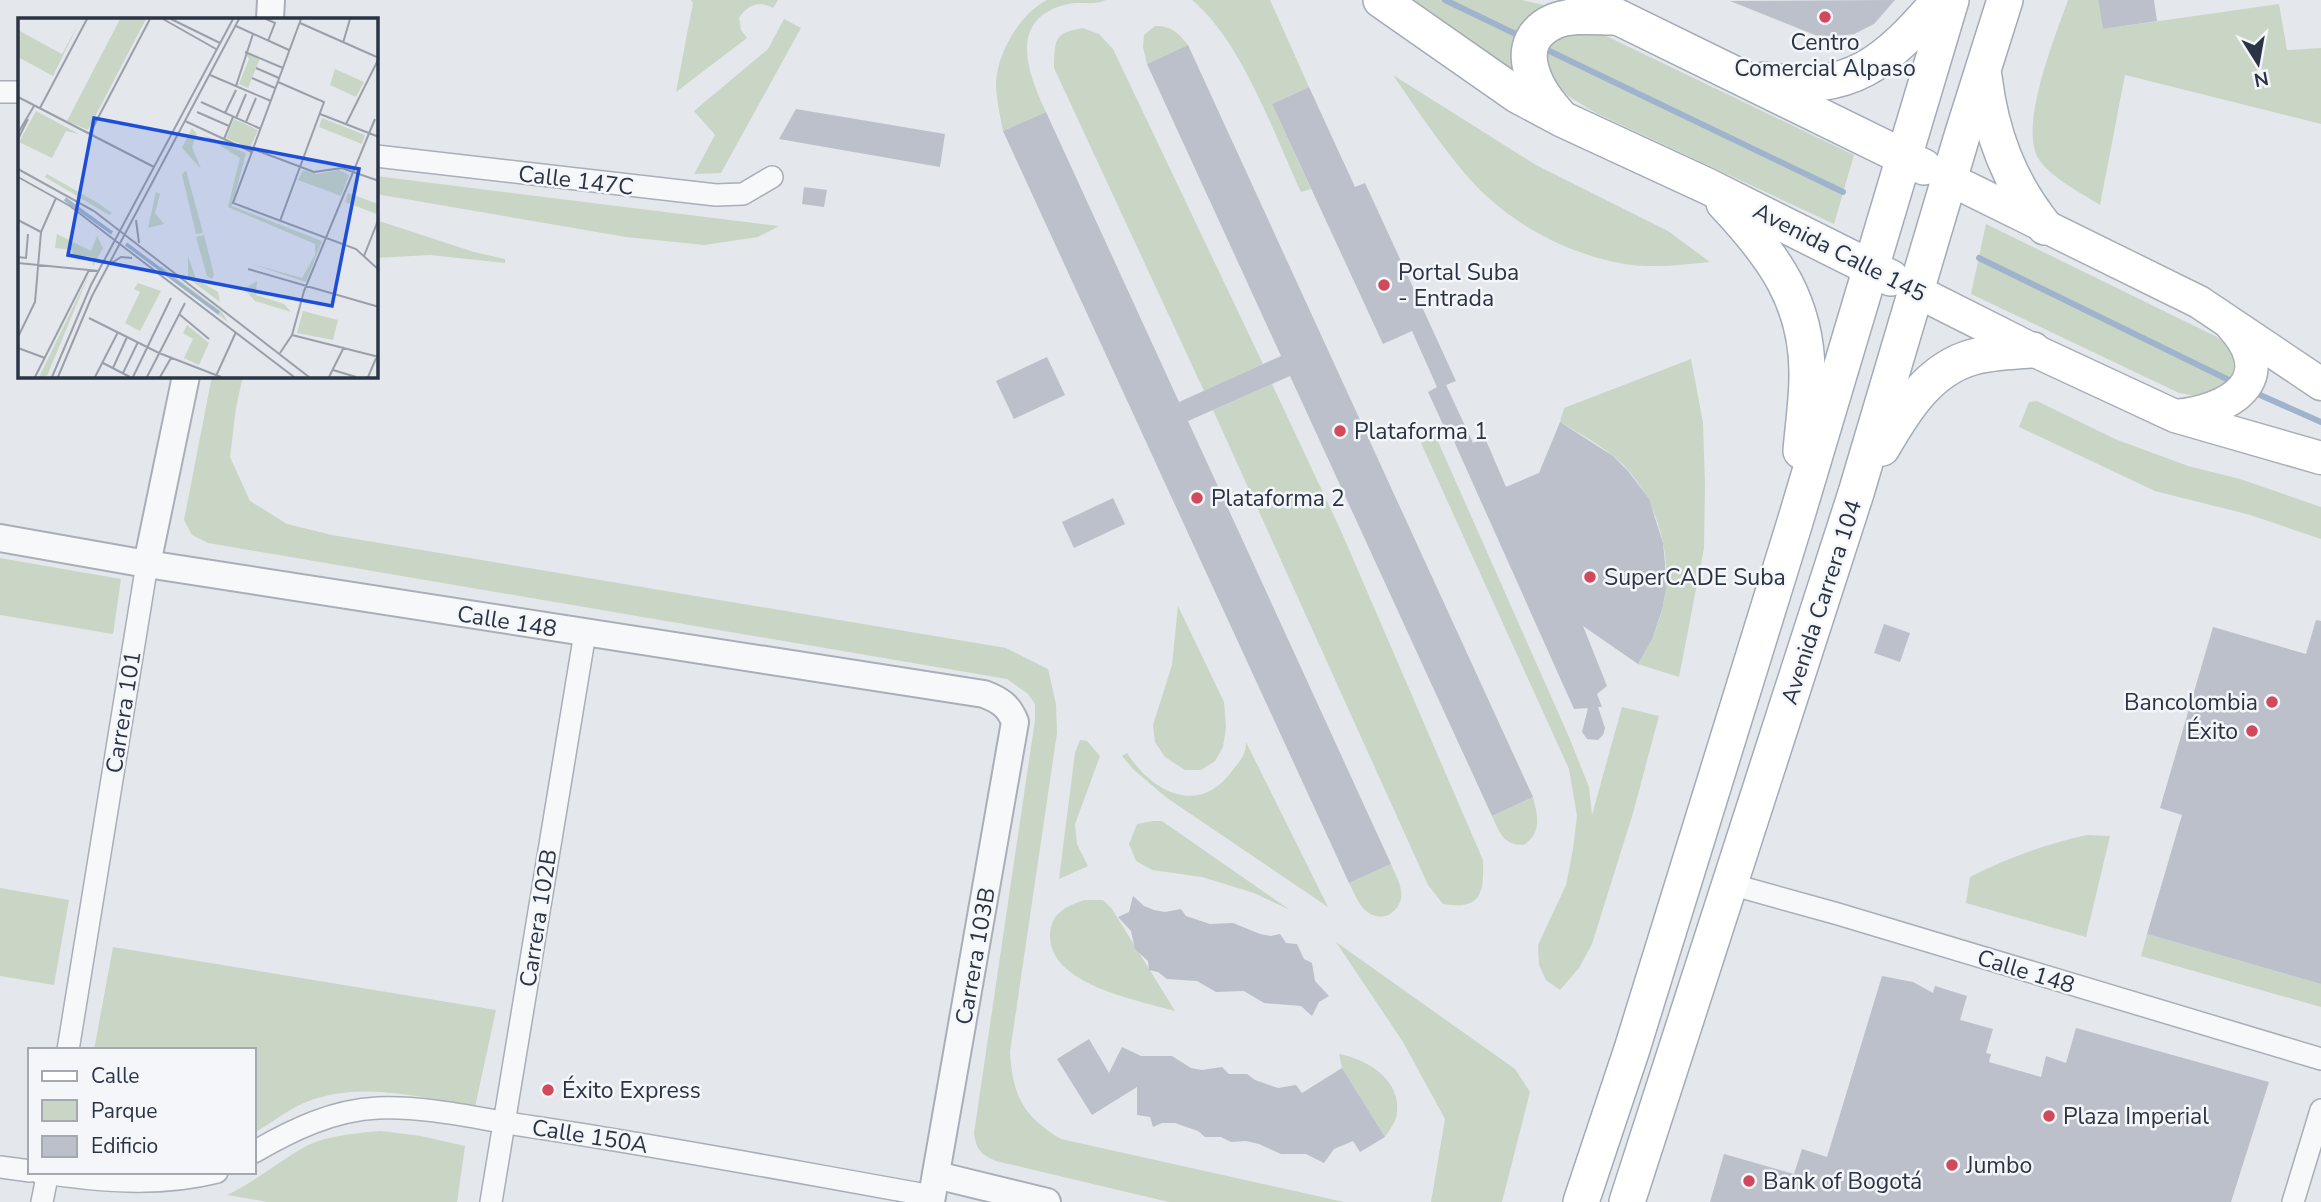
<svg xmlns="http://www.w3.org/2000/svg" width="2321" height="1202" font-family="'Nunito Sans',sans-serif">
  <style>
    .green { fill: #c9d6c5 }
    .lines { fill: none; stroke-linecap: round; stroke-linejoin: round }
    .stream { stroke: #9fb4cc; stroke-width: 6 }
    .building { fill: #bbc0ca }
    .minor-casing { stroke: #a9aeb7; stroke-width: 24 }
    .tertiary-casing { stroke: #a9aeb7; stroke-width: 30 }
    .secondary-casing { stroke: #a9aeb7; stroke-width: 35 }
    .primary-casing { stroke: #a3abb8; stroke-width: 38 }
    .minor { stroke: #f7f8fa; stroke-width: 21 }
    .tertiary { stroke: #f7f8fa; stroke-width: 26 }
    .secondary { stroke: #fff; stroke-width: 32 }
    .primary { stroke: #fff; stroke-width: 35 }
    .poi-dot { fill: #d1495b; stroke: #f4f6f9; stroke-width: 2.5 }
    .labels { text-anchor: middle; stroke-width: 5; stroke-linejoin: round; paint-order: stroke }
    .poi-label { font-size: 23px; fill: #2b3445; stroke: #f4f6f9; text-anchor: start }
    .street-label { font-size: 23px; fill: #2b3445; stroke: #f4f6f9 }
    .inset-river { fill: none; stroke: #9fb4cc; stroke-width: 3.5 }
    .inset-road { fill: none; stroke: #9a9fa9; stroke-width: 2 }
    .view { fill: #1d4ed8; fill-opacity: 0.15; stroke: #1d4ed8; stroke-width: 3.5 }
    .inset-edge { fill: none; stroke: #2b3445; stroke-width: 3.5 }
  </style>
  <rect width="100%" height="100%" fill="#e4e7ec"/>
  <!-- green -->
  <g class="green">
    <path d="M691,0H778L773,8C759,0 747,5 739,18L741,30L747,38L676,92L693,3Z"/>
    <path d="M1047,0H1106C1095,6 1081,1 1068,4C1007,18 1027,72 1046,112L1003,131C1000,115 996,98 996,82C998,51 1020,14 1047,0Z"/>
    <path d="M1192,0H1270L1309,87L1272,104L1311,189L1301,192C1274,134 1241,40 1192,0Z"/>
    <polygon points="1405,0 1522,0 1553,7 1520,84"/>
    <path d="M2068,0H2098L2103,29L2279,4L2287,50L2321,48V124L2125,75L2100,205C2081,193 2044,174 2036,154C2022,117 2055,37 2068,0Z"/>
    <polygon points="784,19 801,28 721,173 694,174 715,135 694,111 768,49"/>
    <path d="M1155,26C1172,26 1178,33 1188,45L1147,64L1143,47L1144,35Z"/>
    <path d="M1083,28L1099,34L1113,49L1263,364L1204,391L1054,68C1055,40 1053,33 1083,28Z"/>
    <path d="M1598,32L1854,155L1834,224L1596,113C1565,94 1557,93 1544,57L1548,47L1563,33Z"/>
    <path d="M1393,75L1536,165L1668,231L1710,262C1680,265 1649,269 1619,263C1559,251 1501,218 1462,170C1437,140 1415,107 1393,75Z"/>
    <polygon points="376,176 779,226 758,237 704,245 626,237 376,194"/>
    <polygon points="376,220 474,252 505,259 505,263 430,255 376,258"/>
    <path d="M1986,224L2217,337C2231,348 2238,354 2233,373C2226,399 2201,398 2179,393L1971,294Z"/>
    <path d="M1691,359L1703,423L1705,485L1704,548L1679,677L1638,664C1648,646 1657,629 1662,610C1674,564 1660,508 1630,472C1611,450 1584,436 1560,422L1564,408Z"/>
    <path d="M212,376H243L236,408L230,457L250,501L287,524L332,535L1006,648L1048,669L1056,704L1057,733L1010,1052C1013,1096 1022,1115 1061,1139L1344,1202H1169L996,1161C981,1155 976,1149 974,1133L1035,720V704L1028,694L1007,679L208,543L192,535L184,520Z"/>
    <path d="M1272,384L1341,531L1483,860C1484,894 1481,910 1443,904L1428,885L1213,410Z"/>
    <polygon points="2037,401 2115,439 2188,466 2240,479 2321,507 2321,539 2247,514 2155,491 2019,427 2029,402"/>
    <polygon points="1436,437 1569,737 1589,787 1592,815 1622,707 1659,716 1633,813 1592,944 1579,968 1560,990 1546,980 1539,965 1538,945 1566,885 1573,849 1577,816 1569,769 1421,443"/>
    <polygon points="0,558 121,579 113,634 0,615"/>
    <polygon points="1178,606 1224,702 1226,727 1223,747 1215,761 1201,770 1185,770 1165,757 1155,742 1153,725 1172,665"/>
    <polygon points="1080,740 1087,741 1100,756 1075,824 1077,844 1088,866 1059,879 1075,753"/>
    <path d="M1246,742L1328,907L1167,798L1134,770L1122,756L1127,753C1152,792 1199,817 1232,771C1240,761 1246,755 1246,742Z"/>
    <path d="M1533,797C1538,817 1542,832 1524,845C1503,845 1500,833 1492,816Z"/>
    <polygon points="1153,821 1162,821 1290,910 1254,893 1202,877 1152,870 1136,861 1129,844 1137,824"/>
    <path d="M2087,835L2110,836L2086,937L1966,903L1970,877C2007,858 2046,844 2087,835Z"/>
    <path d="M1391,864C1394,872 1400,882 1401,891C1404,906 1388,922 1373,915C1360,910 1355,894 1349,883Z"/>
    <polygon points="0,888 69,900 54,985 0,976"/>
    <path d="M1084,900H1103L1112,909L1175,1011C1138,1000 1049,985 1050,935C1051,913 1065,907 1084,900Z"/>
    <polygon points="2147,934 2321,984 2321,1007 2141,956"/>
    <polygon points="1336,942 1515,1069 1530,1092 1502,1202 1431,1202 1445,1119 1403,1042"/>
    <path d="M113,947L496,1010L475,1107C420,1097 358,1080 304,1103C287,1110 270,1124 254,1133V1050H94Z"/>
    <path d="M1339,1054C1367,1059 1401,1080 1397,1112C1397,1121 1389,1130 1385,1137L1342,1068Z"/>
    <path d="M381,1131L421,1136L465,1146L457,1202H268L227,1195C255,1182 279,1161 306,1146C329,1135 357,1133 381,1131Z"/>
  </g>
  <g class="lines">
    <!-- stream -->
    <g class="stream">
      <polyline points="1445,0 1522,37"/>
      <polyline points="1541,47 1843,192"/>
      <polyline points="1979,258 2235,383"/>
      <polyline points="2251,391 2321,422"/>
    </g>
  </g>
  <!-- building -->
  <g class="building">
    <polygon points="1895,0 1874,24 1854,34 1832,37 1815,35 1730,1"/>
    <polygon points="2098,0 2154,0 2157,21 2103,29"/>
    <polygon points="1188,45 1533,797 1492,816 1290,376 1188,421 1391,864 1349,883 1003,131 1046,112 1179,402 1281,356 1147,64"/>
    <polygon points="1309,87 1355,187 1365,183 1395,248 1456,381 1446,385 1473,443 1485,438 1506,487 1539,473 1560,422 1613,456 1629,472 1649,499 1663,543 1665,564 1666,589 1662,610 1652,639 1638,664 1583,626 1607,686 1597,694 1602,707 1598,707 1605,728 1603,735 1598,740 1587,739 1582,732 1588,708 1574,709 1449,430 1446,431 1428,392 1437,387 1412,331 1383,344 1272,104"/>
    <polygon points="796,109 945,134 940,167 779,139"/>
    <polygon points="804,187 827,190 824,207 802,204"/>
    <polygon points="1047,357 1065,395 1014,419 996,381"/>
    <polygon points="1113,498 1125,524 1074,548 1062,522"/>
    <polygon points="2316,620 2321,621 2321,984 2147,934 2182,815 2160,808 2213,627 2306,654"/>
    <polygon points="1884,624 1910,633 1900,662 1874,653"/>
    <polygon points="1133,896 1144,906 1154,910 1165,912 1181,909 1186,916 1210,924 1233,923 1260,934 1271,936 1280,934 1286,943 1297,944 1304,959 1312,963 1315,981 1329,996 1319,1002 1312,1016 1301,1006 1264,1003 1244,991 1216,992 1197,981 1167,979 1158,972 1149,970 1148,961 1135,949 1131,931 1118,917 1129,912"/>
    <polygon points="1882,976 1913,982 1933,993 1935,986 1967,996 1960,1020 1993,1029 1986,1053 1991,1054 1989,1062 2041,1077 2046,1056 2066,1063 2076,1028 2269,1082 2231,1202 1710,1202 1724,1154 1794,1174 1802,1149 1827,1157"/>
    <polygon points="1089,1039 1109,1073 1122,1047 1141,1056 1172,1056 1191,1068 1202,1070 1222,1067 1229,1074 1247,1074 1255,1080 1278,1088 1296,1085 1302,1093 1342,1068 1385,1137 1360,1152 1353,1141 1334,1149 1324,1163 1306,1154 1281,1154 1259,1144 1246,1141 1231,1142 1221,1137 1205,1137 1198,1131 1175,1123 1162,1123 1153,1127 1150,1117 1137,1115 1137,1087 1092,1115 1057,1059"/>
  </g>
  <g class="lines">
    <!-- minor casing -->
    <g class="minor-casing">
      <g id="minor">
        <polyline points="0,92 19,92"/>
        <polyline points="376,156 716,195 743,194 772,177"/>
        <polyline points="1730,884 1838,914 2321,1059"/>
        <polyline points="68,1050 147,564"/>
        <path d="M254,1152C292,1130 333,1110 378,1108C432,1106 487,1121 540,1128C672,1148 802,1173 932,1196"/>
        <polyline points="0,1167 30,1171"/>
        <path d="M38,1172C98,1181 158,1187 217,1172"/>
        <polyline points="42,1202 48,1172"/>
        <polyline points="491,1202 585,633"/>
        <polyline points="2293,1202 2321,1110"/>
      </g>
    </g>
    <!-- tertiary casing -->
    <g class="tertiary-casing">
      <g id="tertiary">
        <polyline points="270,19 271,0"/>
        <path d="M0,538L147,564L984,694C1000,700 1009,706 1015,722L931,1202"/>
        <polyline points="147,564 186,376"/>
        <polyline points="936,1175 1047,1202"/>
      </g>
    </g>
    <!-- secondary casing -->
    <g class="secondary-casing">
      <g id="secondary">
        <polyline points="1949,179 2199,302 2321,384"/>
        <polyline points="1916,291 2033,350 2175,416 2321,458"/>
        <path d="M2176,416C2229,411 2281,380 2232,326"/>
      </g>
    </g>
    <!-- primary casing -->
    <g class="primary-casing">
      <g id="primary">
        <polyline points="1381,0 1517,95 1562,119 1707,186 1891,278"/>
        <polyline points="1583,0 1924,167"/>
        <path d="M1984,77C1991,134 2009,182 2045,227"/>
        <path d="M1764,80C1852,95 1886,62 1940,0"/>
        <path d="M1557,113C1534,88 1509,41 1555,21C1573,14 1596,17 1615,17"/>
        <path d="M1724,203C1773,255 1808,302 1807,376C1807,401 1803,426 1801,451"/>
        <path d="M1882,448C1904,410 1929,369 1973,357C1993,352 2014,351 2033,350"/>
        <polyline points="1581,1202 1632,1049 1795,522 1951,0"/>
        <polyline points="1627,1202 1856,493 1962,136 2005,0"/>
      </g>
    </g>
    <!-- minor -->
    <use href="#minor" class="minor"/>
    <!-- tertiary -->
    <use href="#tertiary" class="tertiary"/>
    <!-- secondary -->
    <use href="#secondary" class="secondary"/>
    <!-- primary -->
    <use href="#primary" class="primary"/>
  </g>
  <!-- markers -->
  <g class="poi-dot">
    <circle cx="1825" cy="17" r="7"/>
    <circle cx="1384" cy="285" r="7"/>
    <circle cx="1340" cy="431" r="7"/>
    <circle cx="1197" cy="498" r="7"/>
    <circle cx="1590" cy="577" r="7"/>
    <circle cx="2272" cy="702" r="7"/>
    <circle cx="2252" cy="731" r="7"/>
    <circle cx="548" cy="1090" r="7"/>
    <circle cx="2049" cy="1116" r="7"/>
    <circle cx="1952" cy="1165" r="7"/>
    <circle cx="1749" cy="1181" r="7"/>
  </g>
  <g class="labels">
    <!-- poi labels -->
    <g class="poi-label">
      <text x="1825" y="50" text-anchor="middle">Centro<tspan x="1825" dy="26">Comercial Alpaso</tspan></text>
      <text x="1398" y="280">Portal Suba<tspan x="1398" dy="26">- Entrada</tspan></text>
      <text x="1354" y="439">Plataforma 1</text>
      <text x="1211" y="506">Plataforma 2</text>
      <text x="1604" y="585">SuperCADE Suba</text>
      <text x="2258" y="710" text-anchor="end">Bancolombia</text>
      <text x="2238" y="739" text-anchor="end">Éxito</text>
      <text x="562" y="1098">Éxito Express</text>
      <text x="2063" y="1124">Plaza Imperial</text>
      <text x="1966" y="1173">Jumbo</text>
      <text x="1763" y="1189">Bank of Bogotá</text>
    </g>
    <!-- street labels -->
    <g class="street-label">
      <text transform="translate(576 180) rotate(7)" y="8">Calle 147C</text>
      <text transform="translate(1840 252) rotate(27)" y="8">Avenida Calle 145</text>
      <text transform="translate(1821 602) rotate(-72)" y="8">Avenida Carrera 104</text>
      <text transform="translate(507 621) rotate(9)" y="8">Calle 148</text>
      <text transform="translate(123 712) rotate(-81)" y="8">Carrera 101</text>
      <text transform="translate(538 918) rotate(-81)" y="8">Carrera 102B</text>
      <text transform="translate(975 956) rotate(-80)" y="8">Carrera 103B</text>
      <text transform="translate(2026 971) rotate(17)" y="8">Calle 148</text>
      <text transform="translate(590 1136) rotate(9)" y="8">Calle 150A</text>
    </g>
  </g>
  <!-- overview -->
  <g transform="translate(18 18)">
    <rect width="360" height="360" fill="#e4e7ec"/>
    <path d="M102,1H128L70,112L49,103ZM60,7L35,58L0,39V12L44,36ZM227,34L242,40L230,70L221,66L231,41ZM317,51L346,64L338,79L312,67ZM18,93L61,116L48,113L34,140L1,124ZM304,100L347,117L344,126L301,109ZM216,101L240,112L232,130L208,120ZM174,110L179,116L174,129L183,151L164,130ZM184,116L228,135L214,188L304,223L288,264L231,245L284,260L297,237V226L210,189L222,140ZM168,152L185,215L178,216L164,157ZM285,152L299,156L321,152L331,157L323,178L280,162ZM29,156L80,185L94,195L91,197L27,159ZM138,174L142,176L137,195L146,206L130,210ZM330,175L360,186L359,196L327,184ZM39,216L73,233L79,218L85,230L75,249V239L55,237L54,232L37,230ZM186,217L196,257L194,261L189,258L178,219ZM170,238L178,261L200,274L202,284L170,260ZM143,248L204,294L210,304L140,252ZM72,254L29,358L21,359ZM239,263L238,277L266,286L273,294L237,283L226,271ZM120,265L143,273L122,313L107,305L122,274L116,271ZM285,293L320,302L315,322L279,315ZM169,307L191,325L181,347L166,340L175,321L165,315Z" fill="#c9d6c5"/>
    <path class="inset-river" d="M47,181L94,215M108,226L201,295"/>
    <path class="inset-road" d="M145,1L198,31M153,1L202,25M248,1L257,5L250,23M283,1L215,185L338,231L361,252M282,5L361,40M218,8L271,32M325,25L332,1M227,34L265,50M238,50L261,60M192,57L253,83M234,60L257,70M260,64L306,84L262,203M218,68L235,16M0,79L136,149M183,84L243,111M22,90L69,1M179,94L211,108M207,95L218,72M302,96L361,119M218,100L228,76M167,103L234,134M228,104L238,80M328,106L361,40M0,115L16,88M72,115L132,1M0,121L10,101M206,121L215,99M235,131L296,154L324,150L361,163M0,151L76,193L291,359M0,159L52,188L276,359M0,202L23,214M118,202L121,225M346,238L361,200M0,239L8,240L10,216M0,245L81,253M92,246L103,239L114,240M230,251L361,289M161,296L191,321M71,300L141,335L203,359M274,317L361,339M0,319L17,284L23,214L38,180M0,330L27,340M262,335L274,317L286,273L357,101M85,345L112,359M95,350L109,319M315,352L338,359M105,355L120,324M198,358L218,314M17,359L71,252M34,359L73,267L215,1M40,359L74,278L221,1M77,359L100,314M115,359L153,280M129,359L167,285M142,359L153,340M311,359L326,329M350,359L359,338"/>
    <path class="view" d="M76,100L341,151L314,288L50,237Z"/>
    <rect width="360" height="360" class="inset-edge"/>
  </g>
  <!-- legend -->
  <rect x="28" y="1048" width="228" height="126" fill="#f4f6f9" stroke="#a4a8b1" stroke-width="2"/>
  <rect x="42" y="1071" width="35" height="10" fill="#ffffff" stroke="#a4a8b1" stroke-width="2"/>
  <text x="91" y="1083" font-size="21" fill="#2b3445">Calle</text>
  <rect x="42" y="1100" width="35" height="21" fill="#c9d6c5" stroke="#a4a8b1" stroke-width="2"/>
  <text x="91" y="1118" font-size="21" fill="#2b3445">Parque</text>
  <rect x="42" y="1136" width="35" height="21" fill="#bbc0ca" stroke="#a4a8b1" stroke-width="2"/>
  <text x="91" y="1153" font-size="21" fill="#2b3445">Edificio</text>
  <!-- north arrow -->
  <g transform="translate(2258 63) rotate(169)" stroke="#f4f6f9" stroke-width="5" paint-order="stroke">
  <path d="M0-5L12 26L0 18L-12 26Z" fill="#2b3445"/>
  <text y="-10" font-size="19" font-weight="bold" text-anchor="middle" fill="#2b3445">N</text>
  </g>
</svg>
